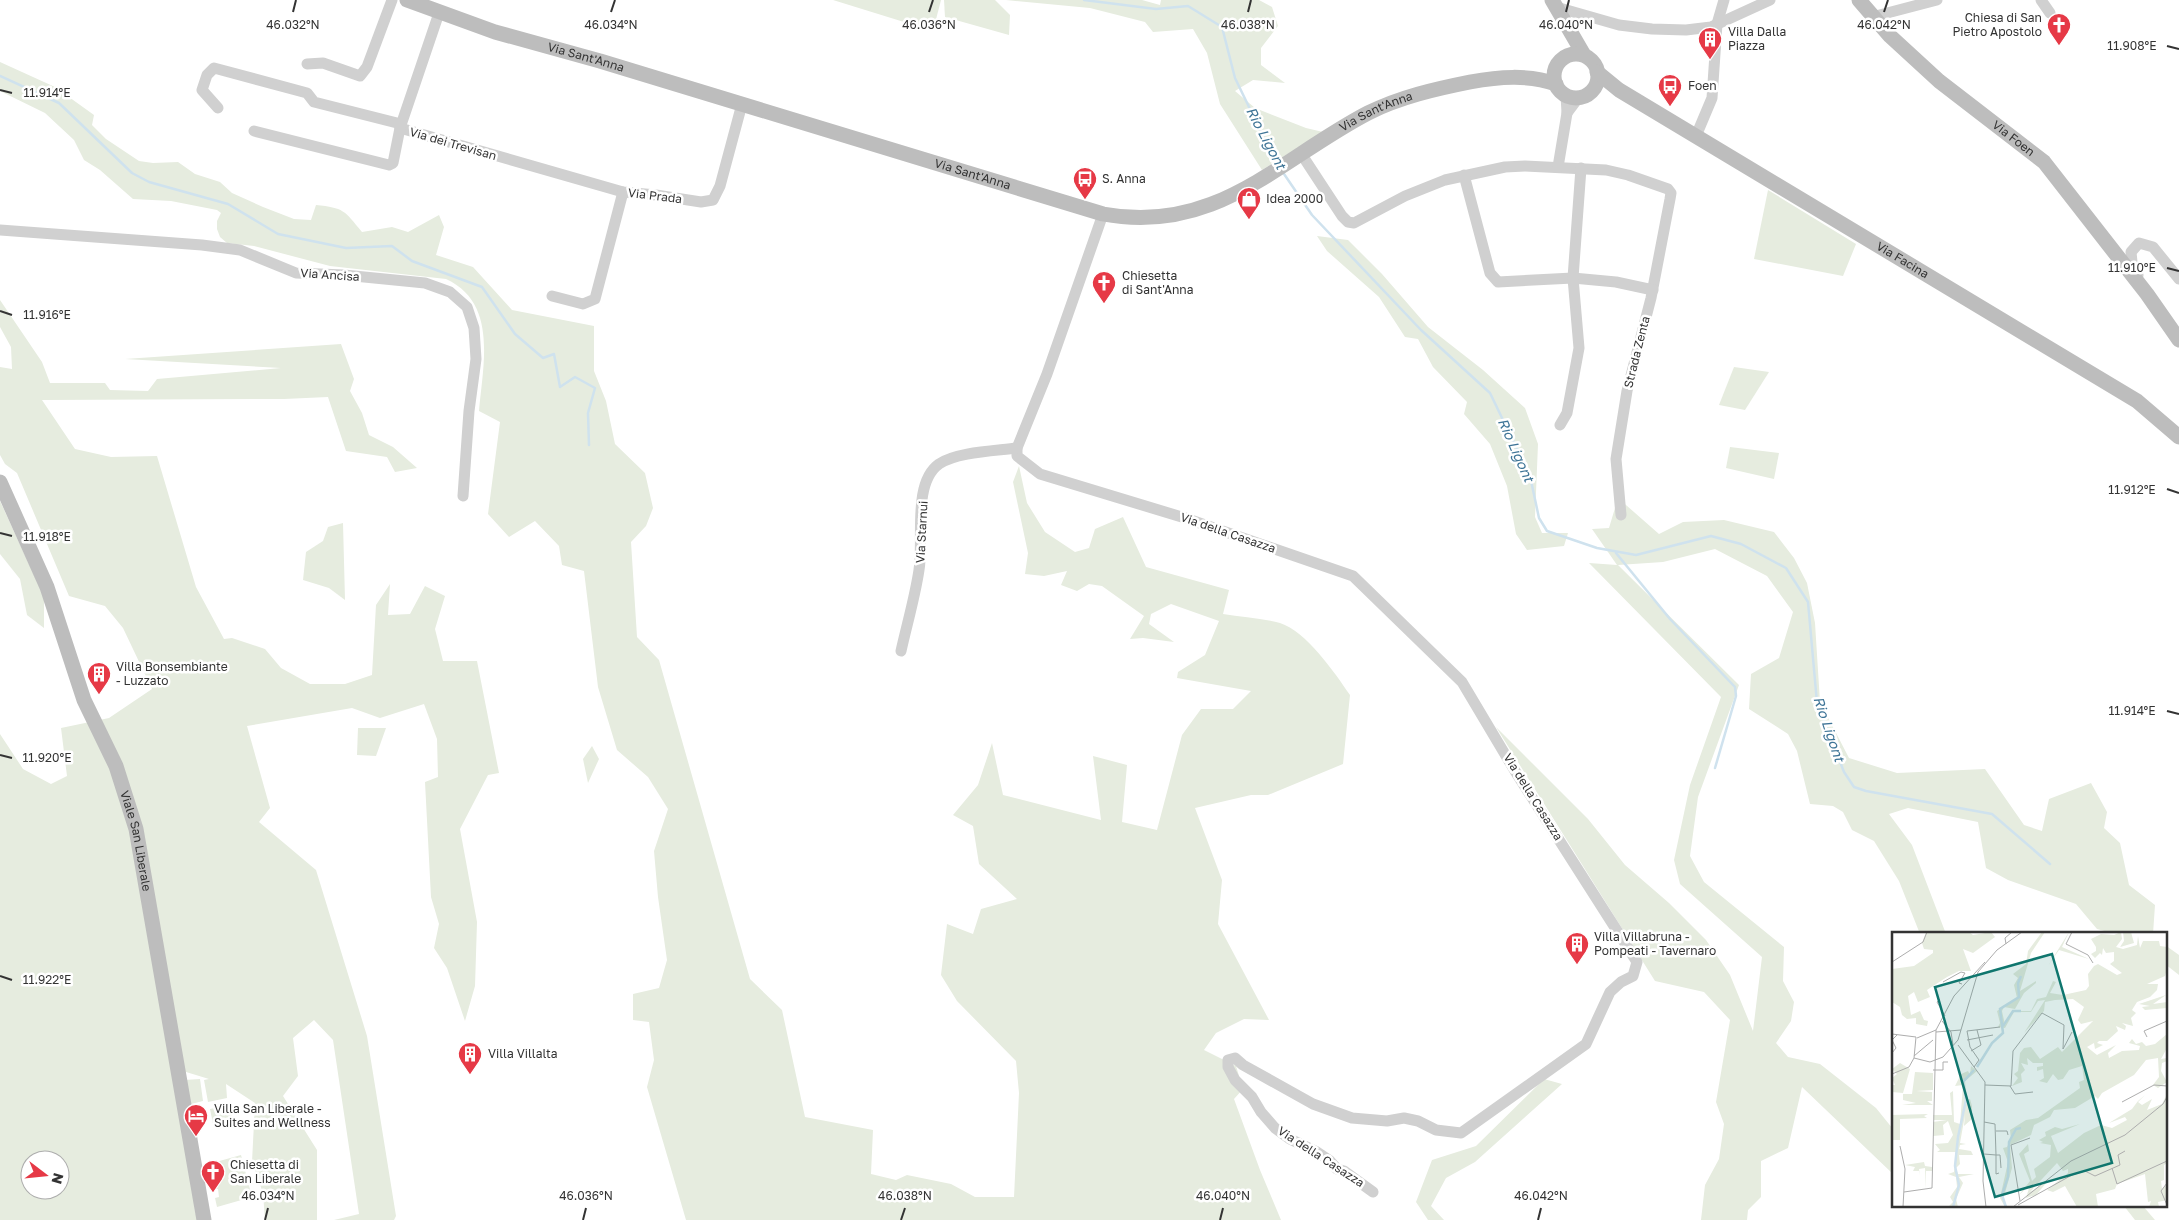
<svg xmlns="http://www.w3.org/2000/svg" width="2179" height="1220" font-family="'Golos Text',sans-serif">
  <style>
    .green { fill: #e6ecdf; fill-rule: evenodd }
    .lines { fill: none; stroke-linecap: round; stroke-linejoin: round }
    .stream { stroke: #cfe2ee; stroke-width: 2.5 }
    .street { stroke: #d0d0d0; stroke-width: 11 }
    .secondary { stroke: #bdbdbd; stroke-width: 15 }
    .ticks { fill: none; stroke: #333; stroke-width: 2 }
    .labels { text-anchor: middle; stroke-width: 5; stroke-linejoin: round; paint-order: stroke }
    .poi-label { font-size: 12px; fill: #333; stroke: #fff; text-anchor: start }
    .street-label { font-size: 12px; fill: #333; stroke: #fff }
    .water-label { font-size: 14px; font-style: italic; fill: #3f7597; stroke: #fff }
    .inset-river { fill: none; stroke: #cfe2ee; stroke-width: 2.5 }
    .inset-road { fill: none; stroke: #adadad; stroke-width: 1 }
    .view { fill: #0f766e; fill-opacity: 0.15; stroke: #0f766e; stroke-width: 2.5 }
    .inset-edge { fill: none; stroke: #333; stroke-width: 2.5 }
    .ticks-label { font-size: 12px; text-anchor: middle; fill: #333; stroke: #fff; stroke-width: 5; stroke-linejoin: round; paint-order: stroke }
  </style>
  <rect width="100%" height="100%" fill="#fff"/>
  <!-- green -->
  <g class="green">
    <polygon points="833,0 941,0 933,31"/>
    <polygon points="944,0 995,0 1010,15 1009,35 945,17"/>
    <polygon points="1006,0 1142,0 1160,5 1161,0 1259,0 1272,7 1278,26 1261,48 1261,65 1285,83 1253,80 1235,91 1255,108 1306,128 1323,132 1262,170 1220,104 1207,53 1193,29 1153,32 1145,22 1090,8"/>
    <path d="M0,62L55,87L94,115L92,125L106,139L139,161L153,163L178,162L195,174L220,182L232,193L263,207L294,219L311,220L316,205C344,208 344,210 362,232L392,227L408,232L439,215L444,227L436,255L473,267L512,310L594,326V371L606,401L615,444L645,473L653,508L646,526L631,542L637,637L659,660L750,979L782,1010L805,1117L873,1130L871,1174L896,1180L907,1175L951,1184L975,1197H1014L1019,1093L1016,1061L957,1001L941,975L947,924L973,934L981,909L1017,899L979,864L973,826L953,815L978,785L992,743L1003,795L1101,820L1093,756L1127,765L1122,822L1157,830L1182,735L1201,709H1233L1251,691L1177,678L1178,672L1205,655L1219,621L1171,604L1151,614L1149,624L1174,642L1143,638L1130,639L1144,616L1102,586L1089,584L1077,591L1061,585L1067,571L1044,576L1025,574L1028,553L1013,482L1019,466L1027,503L1045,532L1075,552L1089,548L1095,529L1123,517L1146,567L1229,590L1223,614C1241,617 1262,618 1280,623C1306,631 1335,673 1350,695L1343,764L1268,795H1251L1195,808L1222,880L1218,924L1269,1020L1244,1019L1216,1033L1204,1050L1236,1066L1243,1089L1234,1099L1260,1170L1281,1220H686L647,1087L654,1060L649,1022L633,1020V994L659,988L667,960L658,897L654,851L668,809L648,777L617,750L598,687L584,571L562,565L559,546L535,521L509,537L488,514L500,422L479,411C483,364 498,303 446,279L330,266L254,246L227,243L220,237L217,229V221L221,213L217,210L171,201L133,199L100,170L84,160L74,140L45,113L0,91Z"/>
    <polygon points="1768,190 1856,244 1843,276 1754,259"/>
    <polygon points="1317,236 1348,240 1382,274 1428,327 1483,370 1525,408 1538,444 1535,517 1542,533 1568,533 1564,546 1527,550 1516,534 1507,486 1490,444 1464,414 1467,402 1433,367 1418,339 1405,337 1379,297 1327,251"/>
    <path d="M0,300L42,362L50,383H105L110,390L148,391L157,379L281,368L125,359L341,344L354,379L350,391L362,413L369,435L393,447L417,468L395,472L387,457L346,451L328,397L284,399L42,400L75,449L111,457L157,456L196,587L224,639L232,638L265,649L281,668L310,684H345L372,675L376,605L390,584L388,615L410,614L425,586L445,596L435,629L443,661H477L499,773L488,775L460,829L477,922L475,986L465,1021L447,968L434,948L439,924L431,897L425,782L438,777L437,739L424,704L380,718L352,708L247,726L270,808L259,822L316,870L367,1036L396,1216L394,1220H334L359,1214L333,1040L314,1020L293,1038L298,1076L283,1096L317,1150V1220H265L263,1193L252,1162L255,1103L226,1084L227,1098L208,1102L204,1080L209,1079L173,1068L194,1196L195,1213L204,1220H0V734L23,769L51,784L67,776L61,728L109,718L152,689L123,628L105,606L69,596L17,473L5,464L0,455V367L12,369L11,347L0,327ZM30,1160H60V1190H30Z"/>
    <polygon points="1734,367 1769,372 1745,410 1719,405"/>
    <polygon points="1730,447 1779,453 1774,479 1726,468"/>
    <polygon points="1618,498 1659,534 1683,522 1724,520 1774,532 1794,558 1807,583 1815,623 1820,702 1849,758 1897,773 1985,769 2024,825 2042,831 2049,799 2091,783 2107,812 2104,828 2120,843 2129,885 2155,905 2153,934 2116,934 2097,929 2076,904 2008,880 1986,868 1978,822 1908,808 1889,814 1912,845 1946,934 1920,934 1899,881 1874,841 1852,830 1843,812 1833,806 1810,804 1797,751 1788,734 1749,709 1751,674 1779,658 1793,612 1767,576 1715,549 1663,562 1618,565 1739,685 1698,797 1690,856 1704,882 1784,947 1783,981 1794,1002 1791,1021 1776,1043 1788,1057 1820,1064 1876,1108 1893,1129 1893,1174 1802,1087 1788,1148 1761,1161 1761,1197 1748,1210 1747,1220 1701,1220 1705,1185 1719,1159 1724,1124 1716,1102 1730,1020 1704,992 1655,981 1496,727 1588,819 1625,865 1669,903 1706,940 1730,975 1753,1031 1762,957 1680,884 1674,860 1690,785 1721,697 1589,563 1617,565 1592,529 1609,528"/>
    <polygon points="0,501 44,597 44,628 27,615 20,579 0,554"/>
    <polygon points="343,523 345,600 329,588 303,580 306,552 323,541 328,527"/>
    <polygon points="358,728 386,728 376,756 357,755"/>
    <polygon points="592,746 599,759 588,783 583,759"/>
    <polygon points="2165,945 2179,955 2179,975 2165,964"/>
    <polygon points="200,1079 203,1101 191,1104 184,1080"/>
    <polygon points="1544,1079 1562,1084 1475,1162 1446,1178 1431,1206 1444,1220 1428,1220 1416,1202 1432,1160 1476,1146"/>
    <polygon points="230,1105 233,1120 219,1126 213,1124 210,1109"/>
    <polygon points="241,1155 252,1197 217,1207 215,1198 219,1197 218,1189 213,1189 205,1165"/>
    <polygon points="2124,1206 2143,1206 2155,1220 2135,1220"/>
  </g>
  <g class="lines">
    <!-- stream -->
    <g class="stream">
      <polyline points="1084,0 1156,9 1188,6 1222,27 1235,78 1276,163"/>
      <polyline points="0,76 59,103 132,173 149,182 228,204 278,234 346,248 392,246 412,261 482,287 515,334 543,358 554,354 560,387 575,377 595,388 588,413 589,445"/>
      <polyline points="1282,171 1312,215 1421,330 1490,393 1530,476 1539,518 1547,531 1597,548 1636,555 1711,536 1741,544 1786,568 1808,602 1817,703 1844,772 1854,787 1866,791 1992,814 2050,864"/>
      <polyline points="1616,553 1670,619 1735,687 1736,696 1715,768"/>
    </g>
    <!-- street -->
    <g class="street">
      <polyline points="2041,0 2050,13"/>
      <polyline points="1556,7 1619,25 1652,29 1686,30 1711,27 1770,0"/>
      <polyline points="439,13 400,128 623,192 656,195 701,202 713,200 720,186 742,104"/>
      <polyline points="1872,17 1937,0"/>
      <polyline points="307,64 323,63 360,76 367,67 392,0"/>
      <polyline points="218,108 202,90 207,75 214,68 307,93 314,102 401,124"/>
      <polyline points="1567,113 1579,97"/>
      <polyline points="254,131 389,165 393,163 400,128"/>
      <polyline points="1696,136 1712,98 1717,24 1724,0"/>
      <polyline points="1302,155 1342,216 1348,222 1354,223 1405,196 1445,180 1505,167 1525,166 1606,170 1628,175 1668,189 1671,193 1670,199 1651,298 1627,391 1616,459 1621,515"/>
      <polyline points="1558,167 1567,113 1566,95"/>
      <polyline points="1464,175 1490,273 1498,282 1573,278 1616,282 1653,290"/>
      <polyline points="1103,214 1047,374 1017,448 1017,456 1040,474 1185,518 1353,576 1462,682 1515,771 1637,962 1633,976 1621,982 1610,992 1586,1044 1461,1133 1436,1130 1418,1121 1404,1118 1387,1121 1352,1118 1313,1104 1243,1065 1235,1058 1228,1060 1228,1067 1235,1080 1252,1097 1261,1112 1275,1128 1290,1139 1317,1152 1329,1160 1337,1169 1344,1171 1373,1192"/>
      <polyline points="0,230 202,245 240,250 296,273 344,275 425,283 450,292 467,307 474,328 476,359 469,411 463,496"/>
      <polyline points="2138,275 2132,262 2131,252 2139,243 2153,247 2179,279"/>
      <polyline points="552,296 583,304 595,299 623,192"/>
      <polyline points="1560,425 1567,413 1579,348 1573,278 1581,168"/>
      <path d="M901,651C907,624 915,597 919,570C924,541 912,483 939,464C957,452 995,451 1017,448"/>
    </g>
    <!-- secondary -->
    <g class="secondary">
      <path id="s1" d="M407,0L495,32L600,61L1103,214C1216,235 1278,160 1368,113C1400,97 1435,89 1470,82C1498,77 1528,74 1556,84"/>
      <polyline points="1552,0 1584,55"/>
      <path id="s2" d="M1859,0L1890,36L1939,81L2044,162L2147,294L2179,340"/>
      <circle cx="1576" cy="76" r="22"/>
      <path id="s3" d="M1597,72L1619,90L2137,401L2179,437"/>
      <path id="s4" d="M0,482L47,587L84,700L116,766L136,829L204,1220"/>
    </g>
  </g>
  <!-- ticks -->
  <path class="ticks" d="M293,12L296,0M611,12L615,0M929,12L933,0M1248,12L1251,0M1566,12L1569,0M1884,12L1888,0M2167,46L2179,49M0,90L12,93M2167,268L2179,271M0,311L12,315M2167,489L2179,493M0,533L12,536M2167,711L2179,714M0,755L12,758M0,976L12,980M265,1220L268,1208M583,1220L586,1208M901,1220L905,1208M1220,1220L1223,1208M1538,1220L1541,1208"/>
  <!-- icons -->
  <defs>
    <g id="church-pin" transform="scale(1.25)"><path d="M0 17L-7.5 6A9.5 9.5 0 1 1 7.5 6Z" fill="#e63946" stroke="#fff"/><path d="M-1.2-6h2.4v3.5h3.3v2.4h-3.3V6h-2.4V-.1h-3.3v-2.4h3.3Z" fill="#fff"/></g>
    <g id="building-pin" transform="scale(1.25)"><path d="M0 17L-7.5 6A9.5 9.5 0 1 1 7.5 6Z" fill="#e63946" stroke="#fff"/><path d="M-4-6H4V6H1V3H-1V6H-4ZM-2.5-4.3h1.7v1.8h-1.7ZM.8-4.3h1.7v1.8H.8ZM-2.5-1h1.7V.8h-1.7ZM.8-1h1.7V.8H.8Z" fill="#fff"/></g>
    <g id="bus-pin" transform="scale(1.25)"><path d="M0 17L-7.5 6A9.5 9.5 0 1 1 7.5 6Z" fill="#e63946" stroke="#fff"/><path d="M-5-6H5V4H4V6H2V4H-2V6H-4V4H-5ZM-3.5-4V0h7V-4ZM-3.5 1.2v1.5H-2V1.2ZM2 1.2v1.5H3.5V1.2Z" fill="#fff"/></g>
    <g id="shop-pin" transform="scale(1.25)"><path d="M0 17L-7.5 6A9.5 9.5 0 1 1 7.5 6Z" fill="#e63946" stroke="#fff"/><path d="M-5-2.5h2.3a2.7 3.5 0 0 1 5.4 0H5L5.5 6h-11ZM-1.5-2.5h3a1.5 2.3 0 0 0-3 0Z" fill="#fff"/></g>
    <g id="hotel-pin" transform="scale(1.25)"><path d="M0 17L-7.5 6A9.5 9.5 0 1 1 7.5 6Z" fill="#e63946" stroke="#fff"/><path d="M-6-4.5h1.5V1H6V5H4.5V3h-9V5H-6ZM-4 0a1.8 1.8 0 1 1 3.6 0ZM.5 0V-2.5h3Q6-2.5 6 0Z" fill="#fff"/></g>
  </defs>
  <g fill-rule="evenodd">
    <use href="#church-pin" x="2059" y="25"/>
    <use href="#building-pin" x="1710" y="39"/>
    <use href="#bus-pin" x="1670" y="86"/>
    <use href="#bus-pin" x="1085" y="179"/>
    <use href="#shop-pin" x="1249" y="199"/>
    <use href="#church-pin" x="1104" y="283"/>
    <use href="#building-pin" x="99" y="674"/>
    <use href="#building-pin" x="1577" y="944"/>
    <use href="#building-pin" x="470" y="1054"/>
    <use href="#hotel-pin" x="196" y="1116"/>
    <use href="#church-pin" x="213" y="1172"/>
  </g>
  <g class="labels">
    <!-- poi labels -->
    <g class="poi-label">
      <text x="2042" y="22" text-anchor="end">Chiesa di San<tspan x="2042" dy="14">Pietro Apostolo</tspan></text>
      <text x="1728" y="36">Villa Dalla<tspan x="1728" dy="14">Piazza</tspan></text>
      <text x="1688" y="90">Foen</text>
      <text x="1102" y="183">S. Anna</text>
      <text x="1266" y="203">Idea 2000</text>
      <text x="1122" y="280">Chiesetta<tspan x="1122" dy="14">di Sant'Anna</tspan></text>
      <text x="116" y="671">Villa Bonsembiante<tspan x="116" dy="14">- Luzzato</tspan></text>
      <text x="1594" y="941">Villa Villabruna -<tspan x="1594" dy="14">Pompeati - Tavernaro</tspan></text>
      <text x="488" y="1058">Villa Villalta</text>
      <text x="214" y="1113">Villa San Liberale -<tspan x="214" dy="14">Suites and Wellness</tspan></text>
      <text x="230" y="1169">Chiesetta di<tspan x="230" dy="14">San Liberale</tspan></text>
    </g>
    <!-- street labels -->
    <g class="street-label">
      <text dy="4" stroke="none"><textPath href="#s1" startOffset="188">Via Sant'Anna</textPath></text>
      <text dy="4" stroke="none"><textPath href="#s1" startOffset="1028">Via Sant'Anna</textPath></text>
      <text dy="4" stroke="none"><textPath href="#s2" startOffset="208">Via Foen</textPath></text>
      <text transform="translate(453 144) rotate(16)" y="4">Via dei Trevisan</text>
      <text dy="4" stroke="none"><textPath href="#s1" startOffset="592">Via Sant'Anna</textPath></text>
      <text transform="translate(655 196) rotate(7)" y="4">Via Prada</text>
      <text dy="4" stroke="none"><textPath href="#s3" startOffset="359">Via Facina</textPath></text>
      <text transform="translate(330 275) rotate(4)" y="4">Via Ancisa</text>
      <text transform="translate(1637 352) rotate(-76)" y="4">Strada Zenta</text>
      <text transform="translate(922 532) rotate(-87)" y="4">Via Starnui</text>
      <text transform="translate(1228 533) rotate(19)" y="4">Via della Casazza</text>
      <text transform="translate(1533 797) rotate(58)" y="4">Via della Casazza</text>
      <text dy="4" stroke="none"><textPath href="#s4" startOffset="385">Viale San Liberale</textPath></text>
      <text transform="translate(1321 1157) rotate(33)" y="4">Via della Casazza</text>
    </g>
    <!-- water labels -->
    <g class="water-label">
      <text transform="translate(1266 138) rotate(62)" y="5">Rio Ligont</text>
      <text transform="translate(1516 450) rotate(66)" y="5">Rio Ligont</text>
      <text transform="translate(1829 729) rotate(71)" y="5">Rio Ligont</text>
    </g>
  </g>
  <!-- overview -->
  <g transform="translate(1892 932)">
    <rect width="275" height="275" fill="#fff"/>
    <path d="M34,0H77L81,3L99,0L103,5L81,21L71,17L79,39H67L55,45L35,58L38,65L26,70L22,60L16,64L19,83L28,79L32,88L36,89L35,94L24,92V86L15,87L10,83L8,75L0,70V37L22,34L41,21V18L32,17L30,11ZM150,0H153L139,21L128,59L144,49V51L132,61L123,77L112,75L110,79L113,93L121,79H139L145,67L154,65L161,49L164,50L158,61L171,63L194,58L197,54L196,42L202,34L206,32L225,43L230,41L218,32L222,29V20L214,21L211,16L210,23L208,21L203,26L199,22L204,19V15L199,7L209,2L222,3L229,0L230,7L224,15L231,17L245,13L246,4L248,16L251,9H267L268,14L275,15V37L273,44L255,52H266L265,58L258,65L245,70L240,78L244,81L239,86L241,94L230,91L234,94L233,98L224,94L226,99L215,109H207L205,111L211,113L203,117L202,111L195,115L205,123L224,113L216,121L217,126L230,119L247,118L248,114L237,111L240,107L244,112L250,110L254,114L263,112L275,102V116L269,127L275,126V129L270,131L269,139L275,150L266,156L261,153L267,145L266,126L254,128L242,143L210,161L206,167L203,164L183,176L162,178L158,185L142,193L139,203L118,213L120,236L111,268L113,275L108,266L116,230L111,216L115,215L119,207L118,198L134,188L146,186L188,156L187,150L192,148L190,134L177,138L171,147L166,148L161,142L155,151L147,149L152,146L151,137L145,139V135L151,134V131H141L135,126L136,133L129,131L133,138L129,142L130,150L120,154L126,146L122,142L126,139L128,121L132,116L139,115L148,127L166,115L170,120L201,89L189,92L186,88L192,75L181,67L163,68L153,70L152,79L132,101L153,68L146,69L139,80H122L113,96L106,95L108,91L105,79L125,66L122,53L126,46L121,42L134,32L136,19ZM177,0L170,15L197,27L167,18L156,34ZM231,0H239L242,11L228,15L232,9ZM274,63L261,72L275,70V76L253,78L250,75L258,74L247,72ZM8,131L18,137L11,161L0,160V153H3L0,146L5,142L0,137ZM79,134L85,139L73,149L75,168L78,167L80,174V187L72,194L73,183L68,211L74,212L68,213L67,217L79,219L81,223H67L68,232L64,236L66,242H82L67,245L71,251L64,267L66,275H56L61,270L58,265L65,255L64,245L56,242L62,240L64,220H45L48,218L43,212L56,211L61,203L56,189L51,193L52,203L41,204V190L55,188H42L41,183H60L58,161L61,159L62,190L68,192L71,153L63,154L69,142L76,139L78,143ZM23,140L41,141V158L24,159L40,160V169H35L41,173H10L24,171L11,168V162H20ZM275,162V231L272,233V248L269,249L270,257L275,253V268L266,270L267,275H257L259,269L256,270L253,242L225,252L223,257L204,262L206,275H185L173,254L161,260L155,258L176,241V237L171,239L165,231L138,260L156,249L144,263L134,266L138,253L127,263L138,249L127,222L136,212L137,219L132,222L140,249L144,245L142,237L158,225L159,213L148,211L151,210L147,208L154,204L153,200L163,195L170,197L188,192L159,204L166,221L192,201L209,193L220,196L235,188L233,185L217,191L240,177L246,169L253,163L246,170L250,173L260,167L255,178L270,172ZM36,182L32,184L35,186L8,187V208H0V183ZM32,230L33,234L40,235V239H34V257L33,236L27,237L28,244L27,239H21L23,235L13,233Z" fill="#e6ecdf"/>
    <path class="inset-river" d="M111,94L121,79H129M85,135L100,111L111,101L108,77L127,65L126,51L129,44M61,275L67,253L63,234L66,205L74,168L71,150L82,138M114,275L110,263L116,245L117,210L124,197L129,196"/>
    <path class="inset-road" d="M180,0L174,12L196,23L201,31M114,12L113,6L120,0M0,30L31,10L35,0M51,50L69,40L73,41L67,51L70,52M48,67L45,70L53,84M50,89L59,100L61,113M44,98L62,64L93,30M44,100L69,98M0,102L24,105L22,126L38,130L51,125L66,108L86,40L105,18L130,0M255,105L252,99L275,89M25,106L44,98M75,108L101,103M66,113L93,150L91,249L94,275M79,119L89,113L85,98M0,121L4,116L0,108L5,103M22,124L41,108M82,135L87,128L78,115L75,99L108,95M41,138H51V130H56M0,142L17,135L22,126M93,153L119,154L121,119L150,81L172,93L171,117L180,100M118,154L123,162L141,160M230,170L262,153L275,154M104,199H115L116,203M8,214L13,237L11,275M92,222L104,223L103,192L92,190M104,223V242L107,241M104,223H108L109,236M220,236L225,252L275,229M275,251L269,259L275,273M12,260L40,256L44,98M128,269L119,213L138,206M126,273L180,243L193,239L203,244L228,233L226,223L233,219M121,275L179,229L233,203L271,172L275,165"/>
    <path class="view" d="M160,22L220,231L103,265L43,55Z"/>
    <rect width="275" height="275" class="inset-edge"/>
  </g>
  <g class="ticks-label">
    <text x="293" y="29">46.032°N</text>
    <text x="611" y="29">46.034°N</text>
    <text x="929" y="29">46.036°N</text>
    <text x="1248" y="29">46.038°N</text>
    <text x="1566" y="29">46.040°N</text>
    <text x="1884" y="29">46.042°N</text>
    <text x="2132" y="50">11.908°E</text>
    <text x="47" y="97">11.914°E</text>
    <text x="2132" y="272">11.910°E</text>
    <text x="47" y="319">11.916°E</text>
    <text x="2132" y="494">11.912°E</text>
    <text x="47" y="541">11.918°E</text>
    <text x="2132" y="715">11.914°E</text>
    <text x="47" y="762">11.920°E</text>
    <text x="47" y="984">11.922°E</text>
    <text x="268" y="1200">46.034°N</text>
    <text x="586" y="1200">46.036°N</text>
    <text x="905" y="1200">46.038°N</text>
    <text x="1223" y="1200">46.040°N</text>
    <text x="1541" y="1200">46.042°N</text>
  </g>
  <!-- north arrow -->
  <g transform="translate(45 1175) rotate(106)"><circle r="24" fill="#ffffff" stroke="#adadad"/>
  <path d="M0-4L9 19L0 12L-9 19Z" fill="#e63946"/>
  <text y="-8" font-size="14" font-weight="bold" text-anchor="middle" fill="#333333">N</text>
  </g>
</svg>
